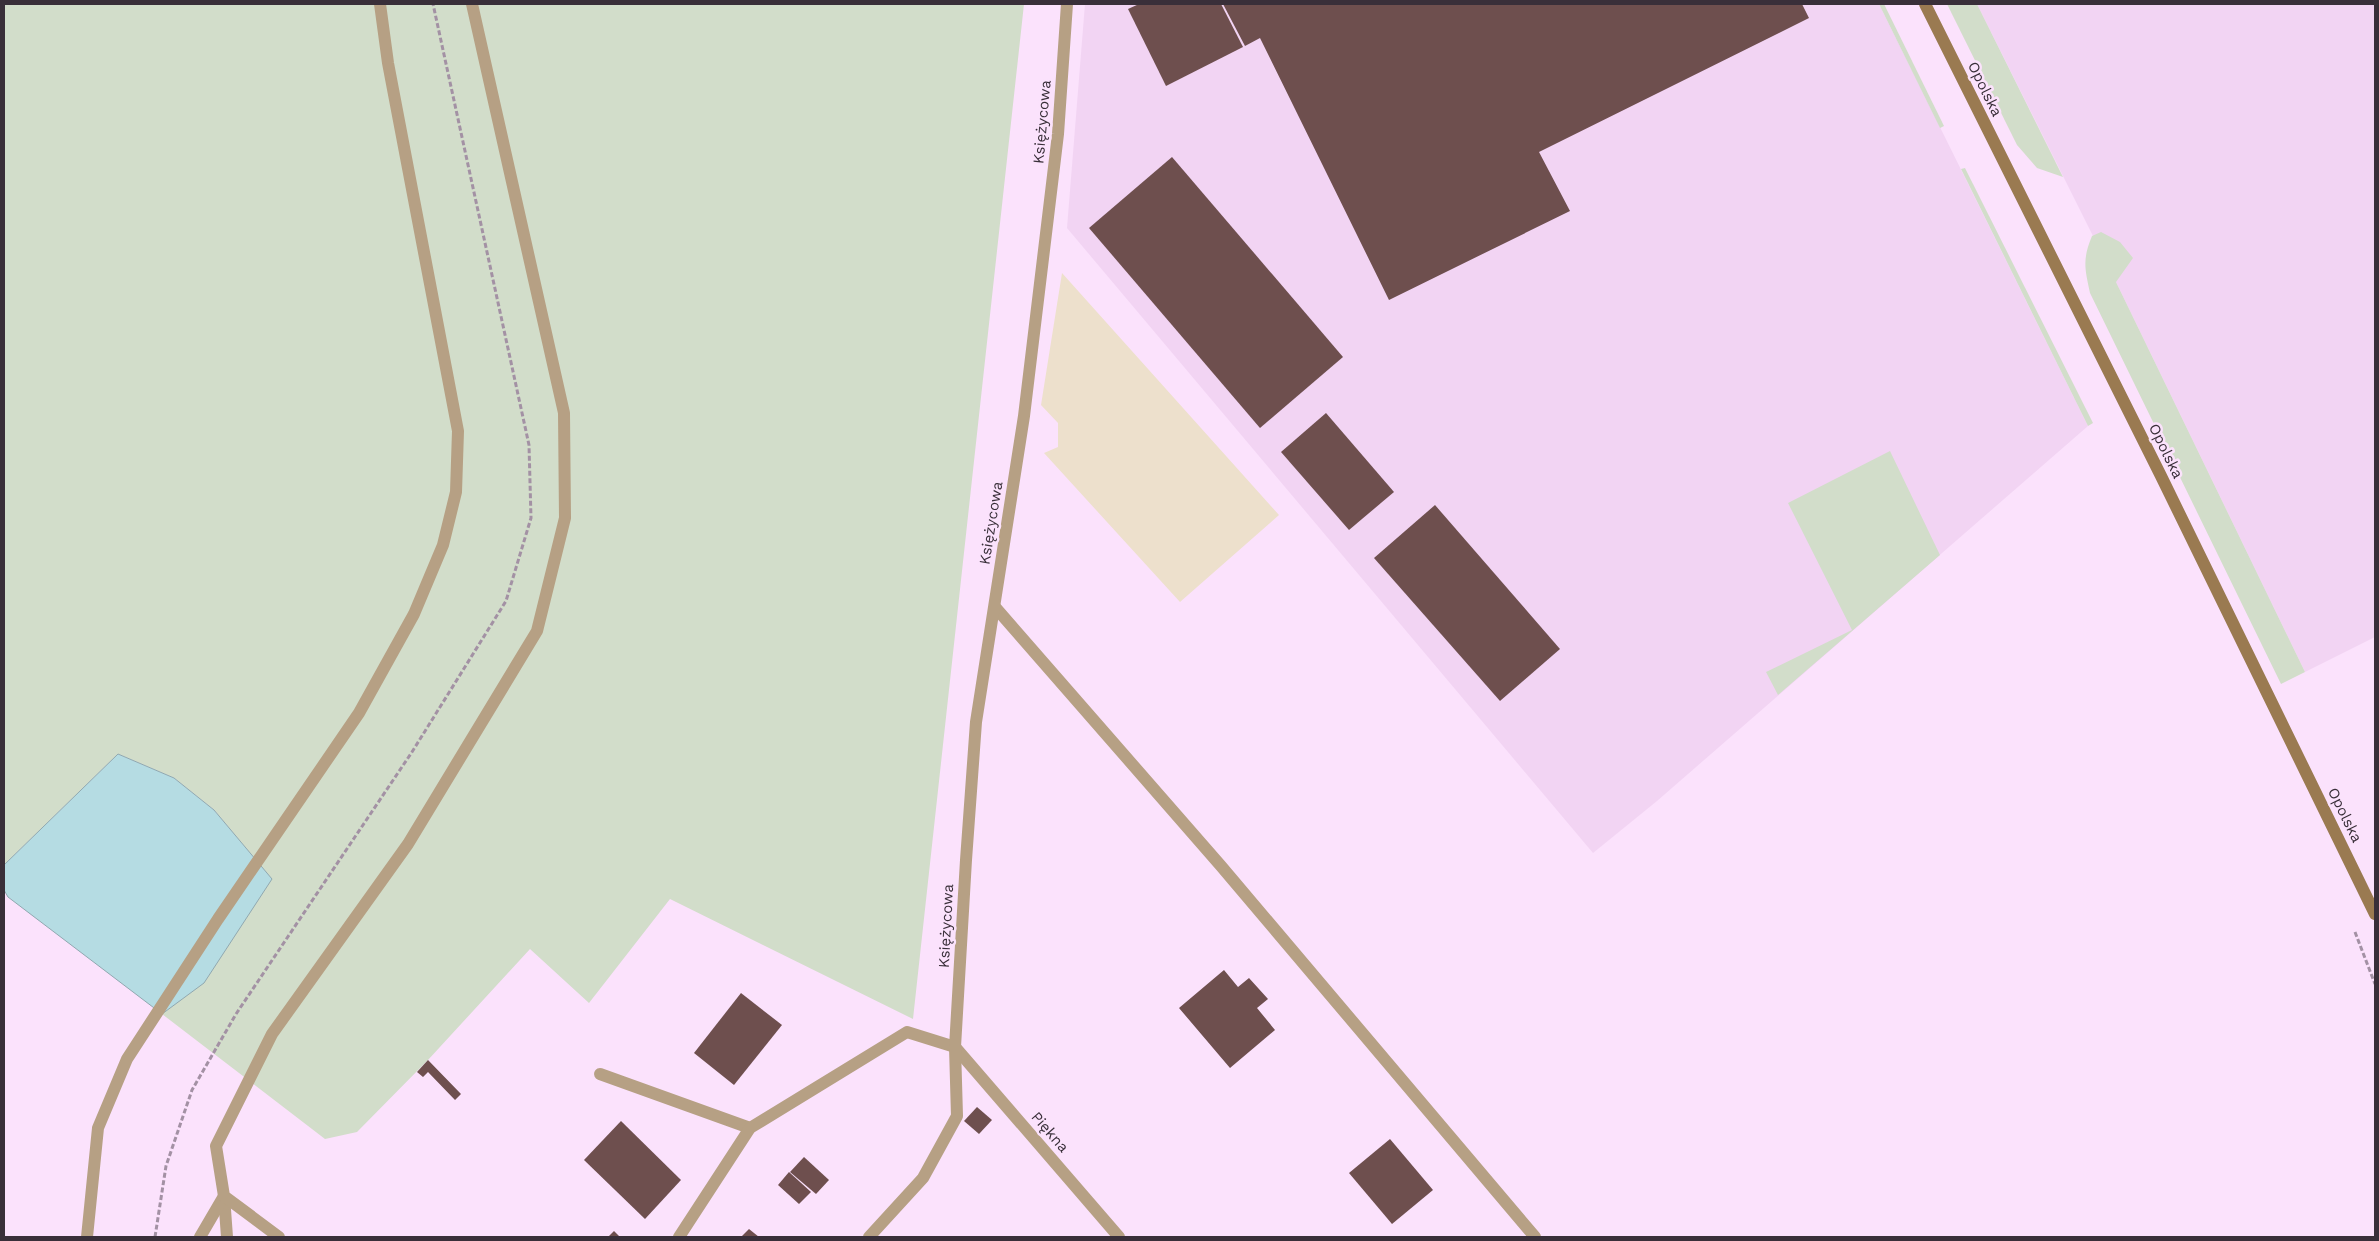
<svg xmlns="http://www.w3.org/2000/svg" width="2379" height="1241" font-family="'Work Sans',sans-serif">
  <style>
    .built { fill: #f2d4f3 }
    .industrial { fill: #ede0cc }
    .green { fill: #d2ddca }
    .water { fill: #b5dce3; stroke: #90a8b0 }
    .building { fill: #6e4f4e }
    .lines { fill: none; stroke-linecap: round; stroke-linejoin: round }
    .path { stroke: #a391a4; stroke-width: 3; stroke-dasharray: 5 2.5; stroke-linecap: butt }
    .lane { stroke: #b6a084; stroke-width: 12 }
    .street { stroke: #b6a084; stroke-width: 12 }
    .secondary { stroke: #9a7a51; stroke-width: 12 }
    .labels { text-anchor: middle; stroke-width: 5; stroke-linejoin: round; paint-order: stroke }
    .street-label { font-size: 15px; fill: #392f39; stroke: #fbe2fc }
  </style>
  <rect width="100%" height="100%" fill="#fbe2fc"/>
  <!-- built -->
  <g class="built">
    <polygon points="1085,4 1879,4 2088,426 1657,801 1593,853 1067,228"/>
    <polygon points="1977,4 2375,4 2375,637 2305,672 2116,282"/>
  </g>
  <!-- industrial -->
  <polygon class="industrial" points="1062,273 1279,515 1180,602 1044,453 1058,447 1058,423 1041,405"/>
  <!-- green -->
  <g class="green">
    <polygon points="4,4 1024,4 913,1019 670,899 589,1003 530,949 428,1060 357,1132 325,1139 162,1014 271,879 214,810 174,778 118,754 4,865"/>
    <polygon points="1879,4 1884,4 1944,126 1940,128"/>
    <polygon points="1947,4 1977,4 2063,177 2037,168 2017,145"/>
    <polygon points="1965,168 2093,423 2088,426 1961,169"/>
    <path d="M2101,232L2120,242L2133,258L2116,282L2305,672L2281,684L2090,293C2085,269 2082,260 2092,236Z"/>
    <polygon points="1890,451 1940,555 1778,695 1766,672 1852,630 1788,503"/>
  </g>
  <!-- water -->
  <polygon class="water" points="118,754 174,778 214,810 272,879 204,983 162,1014 8,897 4,890 4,865"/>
  <!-- building -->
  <g class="building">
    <polygon points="1139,4 1221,4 1243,47 1166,86 1128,9"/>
    <polygon points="1223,4 1802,4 1809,18 1539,152 1570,211 1389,300 1260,38 1245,46"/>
    <polygon points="1172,157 1343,357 1260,428 1089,228"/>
    <polygon points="1326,413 1394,492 1349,530 1281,452"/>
    <polygon points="1435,505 1560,649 1500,701 1374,558"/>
    <polygon points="1224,970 1238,987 1249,978 1268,999 1257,1008 1275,1030 1230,1068 1179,1008"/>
    <polygon points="741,993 782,1025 734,1085 694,1053"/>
    <polygon points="428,1060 461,1094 455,1100 428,1072 423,1077 417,1072"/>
    <polygon points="977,1107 992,1120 979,1134 964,1121"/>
    <polygon points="621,1121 681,1180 645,1219 584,1160"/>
    <polygon points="1390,1139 1433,1190 1392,1224 1349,1173"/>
    <polygon points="804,1157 829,1180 816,1194 790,1172"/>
    <polygon points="789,1172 811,1192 799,1204 778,1185"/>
    <polygon points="749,1229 759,1237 741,1237"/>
    <polygon points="614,1231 620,1237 608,1237"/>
  </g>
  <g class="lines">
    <!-- path -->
    <g class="path">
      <polyline points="2355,932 2375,984"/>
      <polyline points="155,1237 166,1166 192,1090 236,1014 412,752 506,601 531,518 529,445 433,4"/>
    </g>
    <!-- lane -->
    <g class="lane">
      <polyline points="224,1196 227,1237"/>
      <polyline points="87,1237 98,1128 127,1059 218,919 359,713 414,614 443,545 456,492 458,431 388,63 380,4"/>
      <polyline points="200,1237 224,1196"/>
      <polyline points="279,1237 224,1196 216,1146 272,1034 408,844 537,631 565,518 564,413 472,4"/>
    </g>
    <!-- street -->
    <g class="street">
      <polyline points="995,607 1221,866 1535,1237"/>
      <polyline points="600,1074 750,1128"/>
      <polyline points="679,1237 750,1128 907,1032 955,1047 1119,1237"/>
      <polyline points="869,1237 923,1178 957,1116 955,1047 966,860 976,722 1024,416 1058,134 1067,4"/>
    </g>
    <!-- secondary -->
    <polyline class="secondary" points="1925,4 2161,476 2375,914"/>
  </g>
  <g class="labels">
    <!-- street labels -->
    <g class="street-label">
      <text transform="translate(1985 89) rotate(64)" y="5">Opolska</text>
      <text transform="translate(1042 122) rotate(-85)" y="5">Księżycowa</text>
      <text transform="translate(2166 451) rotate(64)" y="5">Opolska</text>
      <text transform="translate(991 523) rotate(-81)" y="5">Księżycowa</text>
      <text transform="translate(2345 815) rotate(64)" y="5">Opolska</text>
      <text transform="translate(946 926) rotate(-87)" y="5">Księżycowa</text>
      <text transform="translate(1050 1132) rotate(49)" y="5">Piękna</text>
    </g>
  </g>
  <!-- border -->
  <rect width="2379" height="1241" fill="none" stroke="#392f39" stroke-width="10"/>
</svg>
